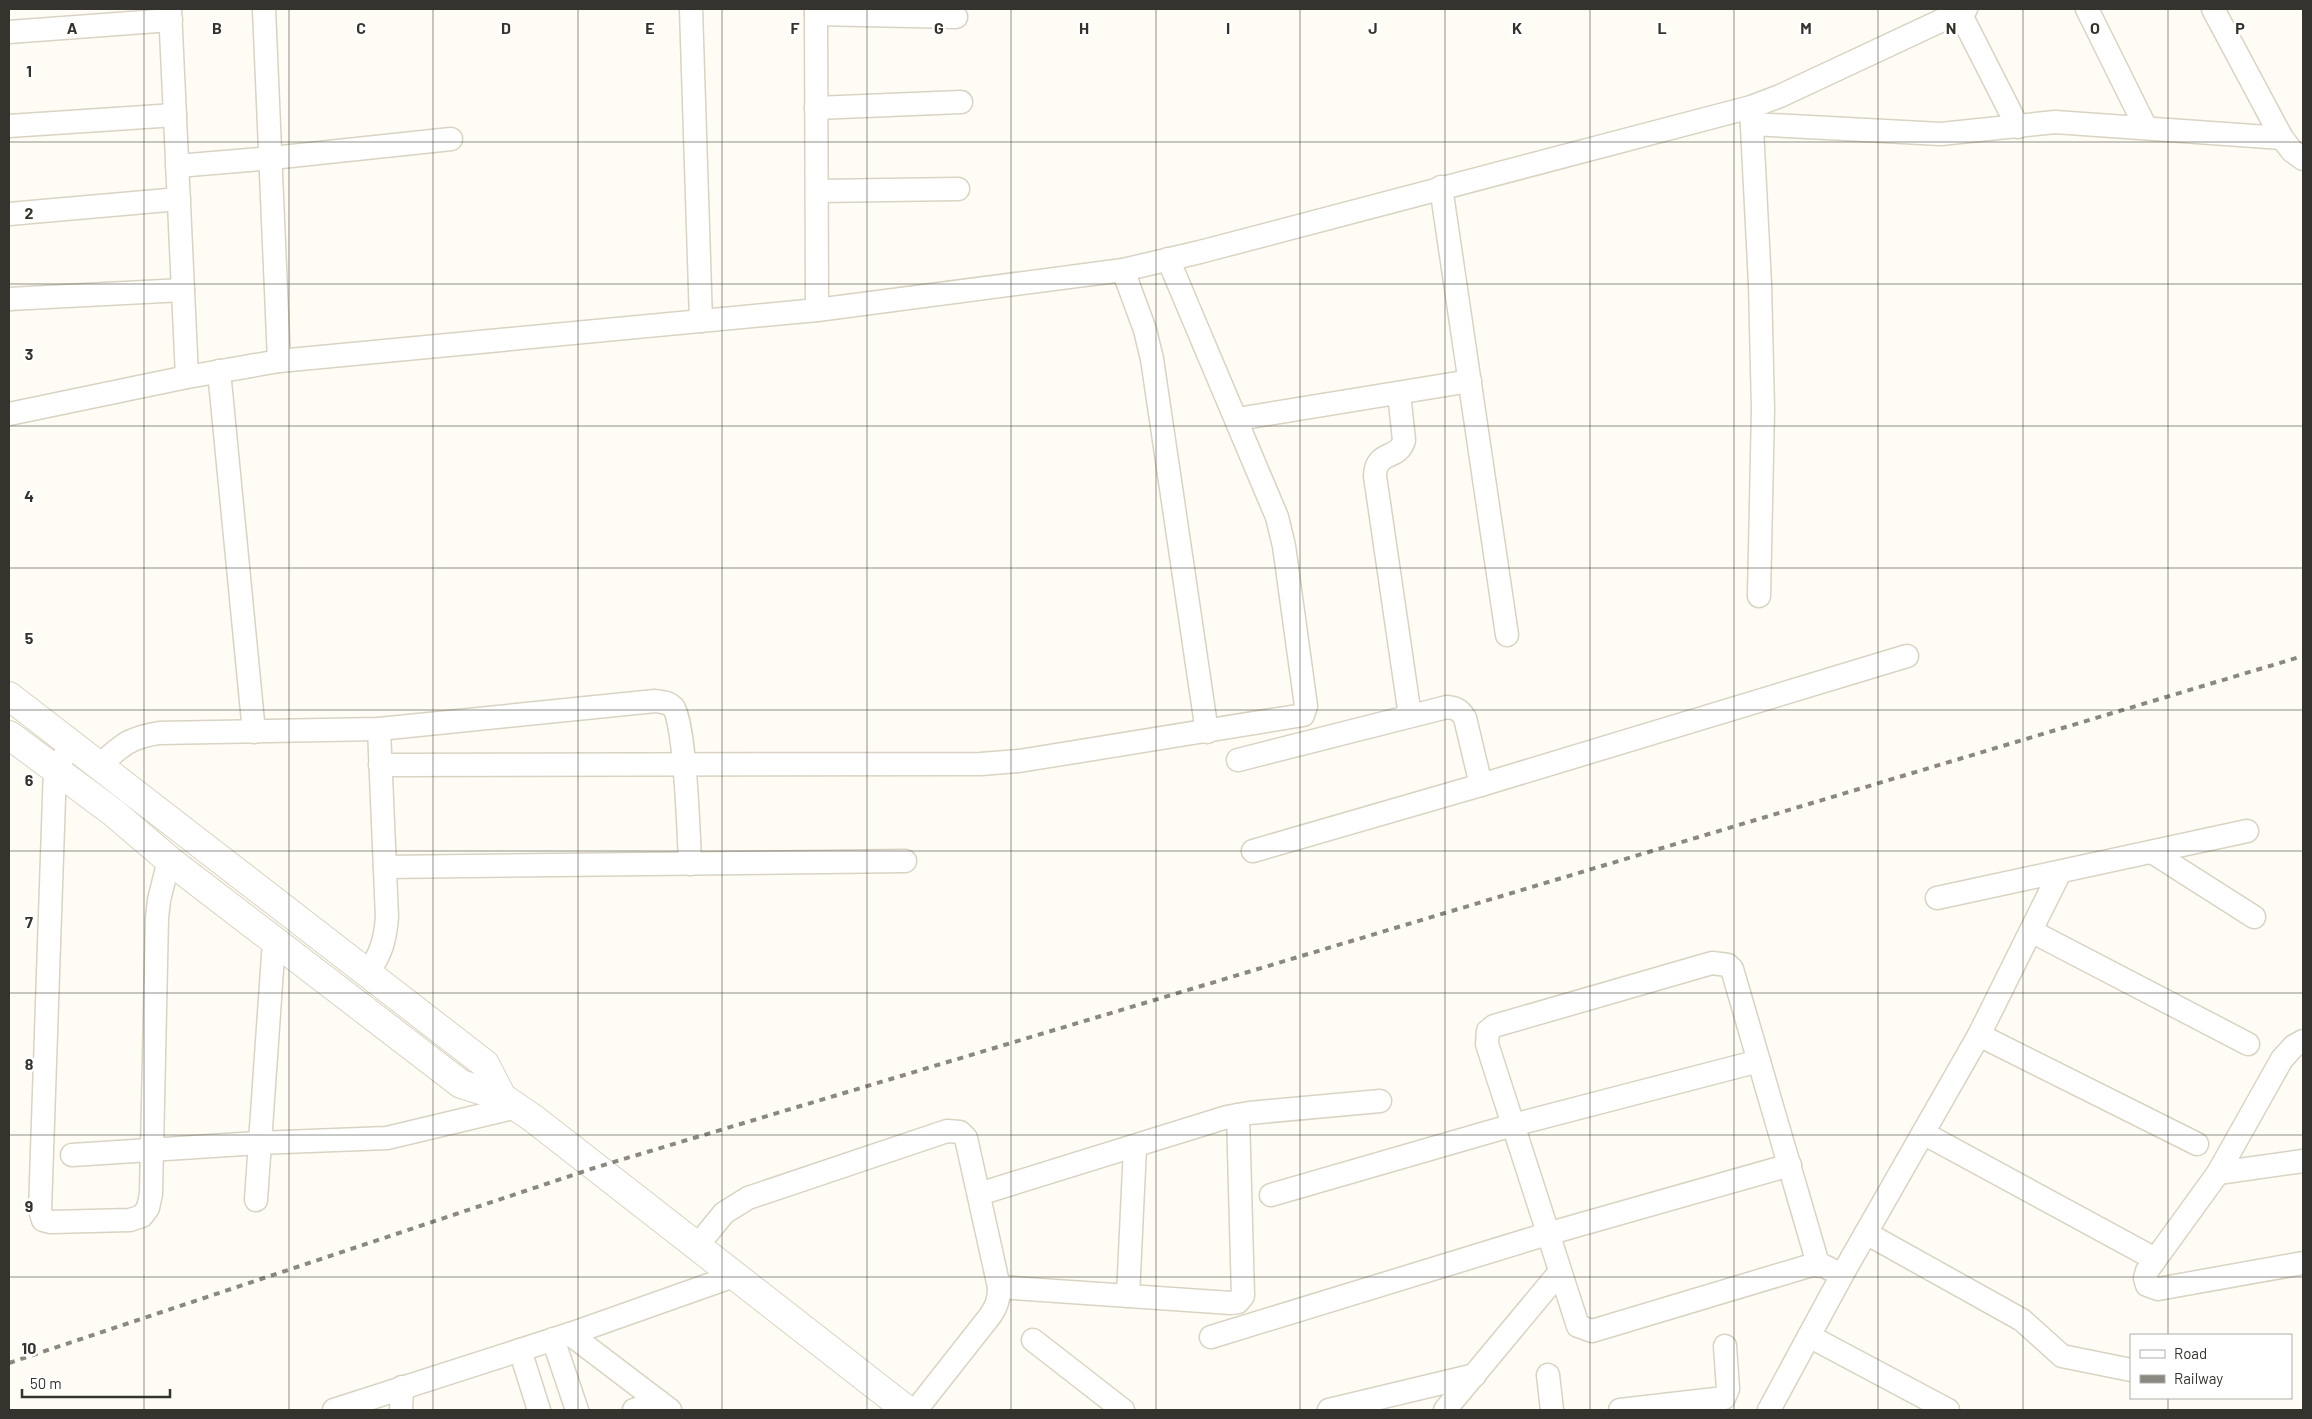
<svg xmlns="http://www.w3.org/2000/svg" width="2312" height="1419" font-family="Barlow,sans-serif">
  <style>
    .lines { fill: none; stroke-linecap: round; stroke-linejoin: round }
    .minor-casing { stroke: #d9d3c3; stroke-width: 25 }
    .major-casing { stroke: #d9d3c3; stroke-width: 30 }
    .minor { stroke: #fff; stroke-width: 22 }
    .major { stroke: #fff; stroke-width: 28 }
    .rail { stroke: #8a8881; stroke-width: 4; stroke-dasharray: 6 6; stroke-linecap: butt }
    .grid { fill: none; stroke: #35332d; stroke-width: 1; stroke-opacity: 0.55 }
    .grid-label { font-size: 16px; text-anchor: middle; font-weight: bold; fill: #35332d; stroke: #fff; stroke-width: 5; stroke-linejoin: round; paint-order: stroke }
  </style>
  <rect width="100%" height="100%" fill="#fefcf5"/>
  <g class="lines">
    <!-- minor casing -->
    <g class="minor-casing">
      <g id="minor">
        <polyline points="170,9 187,377"/>
        <polyline points="264,9 279,361"/>
        <polyline points="691,9 701,321"/>
        <polyline points="816,9 817,310"/>
        <polyline points="1958,9 2018,127"/>
        <polyline points="2087,9 2146,128"/>
        <polyline points="2213,9 2282,138 2292,151 2303,159"/>
        <polyline points="816,14 956,17"/>
        <polyline points="9,32 171,20"/>
        <polyline points="816,108 961,102"/>
        <polyline points="1751,108 1760,284 1763,409 1759,596"/>
        <polyline points="1752,124 1941,134 2055,122 2282,138"/>
        <polyline points="9,126 175,115"/>
        <polyline points="177,166 272,158 451,139"/>
        <polyline points="1441,187 1507,635"/>
        <polyline points="817,191 958,189"/>
        <polyline points="9,214 179,199"/>
        <polyline points="1123,270 1145,330 1152,359 1207,732"/>
        <polyline points="9,299 183,290"/>
        <polyline points="219,371 254,732"/>
        <path d="M1399,393L1404,440C1399,461 1376,449 1375,476L1410,716"/>
        <polyline points="9,414 187,377 279,361 817,310 1123,270 1200,252 1751,107 1780,96 1966,9"/>
        <polyline points="1237,419 1470,381"/>
        <polyline points="72,746 55,768 40,1210 43,1220 51,1222 130,1220 142,1216 148,1208 151,1194 157,918 159,900 169,860"/>
        <path d="M1238,760L1447,707C1456,708 1460,710 1465,718L1481,785"/>
        <polyline points="380,765 981,764 1019,761 1303,715 1306,706 1284,546 1277,517 1168,259"/>
        <path d="M99,766C121,746 128,738 159,733L379,729L655,701C662,702 668,702 673,707C685,720 689,839 690,864"/>
        <polyline points="1253,851 1481,785 1907,656"/>
        <polyline points="2152,852 2254,917"/>
        <polyline points="385,867 905,861"/>
        <polyline points="1937,898 2247,831"/>
        <polyline points="2031,931 2248,1044"/>
        <path d="M367,975C381,953 385,942 387,917L379,729"/>
        <polyline points="1979,1035 2197,1144"/>
        <polyline points="2303,1041 2294,1046 2282,1059 2218,1173 2147,1271 2145,1278 2147,1285 2158,1289 2303,1263"/>
        <polyline points="1923,1133 2155,1259"/>
        <polyline points="72,1155 258,1143 387,1138 517,1107"/>
        <polyline points="2218,1173 2303,1161"/>
        <polyline points="979,1194 1227,1117 1249,1113 1380,1101"/>
        <polyline points="1271,1195 1513,1125 1759,1061"/>
        <polyline points="256,1200 274,941"/>
        <polyline points="1866,1233 2022,1320 2062,1356 2131,1370"/>
        <path d="M697,1246L724,1213L748,1198L947,1131L960,1132L966,1138L999,1287C999,1299 997,1306 990,1316L916,1410"/>
        <polyline points="1818,1264 1732,969 1728,965 1712,963 1494,1026 1488,1031 1487,1044 1578,1326 1592,1331 1812,1265 1824,1266 1842,1275"/>
        <polyline points="999,1287 1231,1303 1238,1302 1243,1296 1238,1115"/>
        <polyline points="1128,1296 1135,1147"/>
        <polyline points="570,1334 670,1410"/>
        <polyline points="1809,1336 1948,1410"/>
        <polyline points="1211,1337 1547,1234 1790,1165"/>
        <polyline points="553,1339 577,1410"/>
        <polyline points="1033,1340 1123,1410"/>
        <polyline points="520,1350 539,1410"/>
        <polyline points="1548,1375 1552,1410"/>
        <polyline points="334,1410 570,1334 734,1276"/>
        <polyline points="401,1410 402,1387"/>
        <polyline points="634,1410 659,1402"/>
        <polyline points="1329,1410 1475,1375"/>
        <polyline points="1445,1410 1559,1273"/>
        <polyline points="1620,1410 1724,1398 1728,1389 1725,1346"/>
        <polyline points="1769,1410 1842,1275 1979,1035 2060,872"/>
      </g>
    </g>
    <!-- major casing -->
    <g class="major-casing">
      <g id="major">
        <polyline points="9,696 485,1064 502,1097"/>
        <polyline points="9,735 114,813 169,860 461,1084 502,1097 534,1119 907,1410"/>
      </g>
    </g>
    <!-- minor -->
    <use href="#minor" class="minor"/>
    <!-- major -->
    <use href="#major" class="major"/>
    <!-- rail -->
    <polyline class="rail" points="9,1363 597,1167 2303,656"/>
  </g>
  <!-- grid -->
  <path class="grid" d="M144,9V1410M289,9V1410M433,9V1410M578,9V1410M722,9V1410M867,9V1410M1011,9V1410M1156,9V1410M1300,9V1410M1445,9V1410M1590,9V1410M1734,9V1410M1878,9V1410M2023,9V1410M2168,9V1335M9,142H2303M9,284H2303M9,426H2303M9,568H2303M9,710H2303M9,851H2303M9,993H2303M9,1135H2303M9,1277H2303M2168,1398V1410"/>
  <g class="grid-label">
    <text x="72" y="34">A</text>
    <text x="217" y="34">B</text>
    <text x="361" y="34">C</text>
    <text x="506" y="34">D</text>
    <text x="650" y="34">E</text>
    <text x="795" y="34">F</text>
    <text x="939" y="34">G</text>
    <text x="1084" y="34">H</text>
    <text x="1228" y="34">I</text>
    <text x="1373" y="34">J</text>
    <text x="1517" y="34">K</text>
    <text x="1662" y="34">L</text>
    <text x="1806" y="34">M</text>
    <text x="1951" y="34">N</text>
    <text x="2095" y="34">O</text>
    <text x="2240" y="34">P</text>
    <text x="29" y="77">1</text>
    <text x="29" y="219">2</text>
    <text x="29" y="360">3</text>
    <text x="29" y="502">4</text>
    <text x="29" y="644">5</text>
    <text x="29" y="786">6</text>
    <text x="29" y="928">7</text>
    <text x="29" y="1070">8</text>
    <text x="29" y="1212">9</text>
    <text x="29" y="1354">10</text>
  </g>
  <!-- border -->
  <rect width="2312" height="1419" fill="none" stroke="#35332d" stroke-width="20"/>
  <!-- legend -->
  <rect x="2130" y="1334" width="162" height="65" fill="#ffffff" stroke="#aeadab"/>
  <rect x="2140" y="1350" width="25" height="8" fill="#ffffff" stroke="#aeadab"/>
  <text x="2174" y="1359" font-size="15" fill="#35332d">Road</text>
  <rect x="2140" y="1375" width="25" height="8" fill="#8a8881" stroke="#aeadab"/>
  <text x="2174" y="1384" font-size="15" fill="#35332d">Railway</text>
  <!-- scale -->
  <path d="M22 1389v8h148v-8" fill="none" stroke="#35332d" stroke-width="2.5"/>
  <text x="30" y="1389" font-size="15" fill="#35332d" stroke="#ffffff" stroke-width="4" paint-order="stroke">50 m</text>
</svg>
